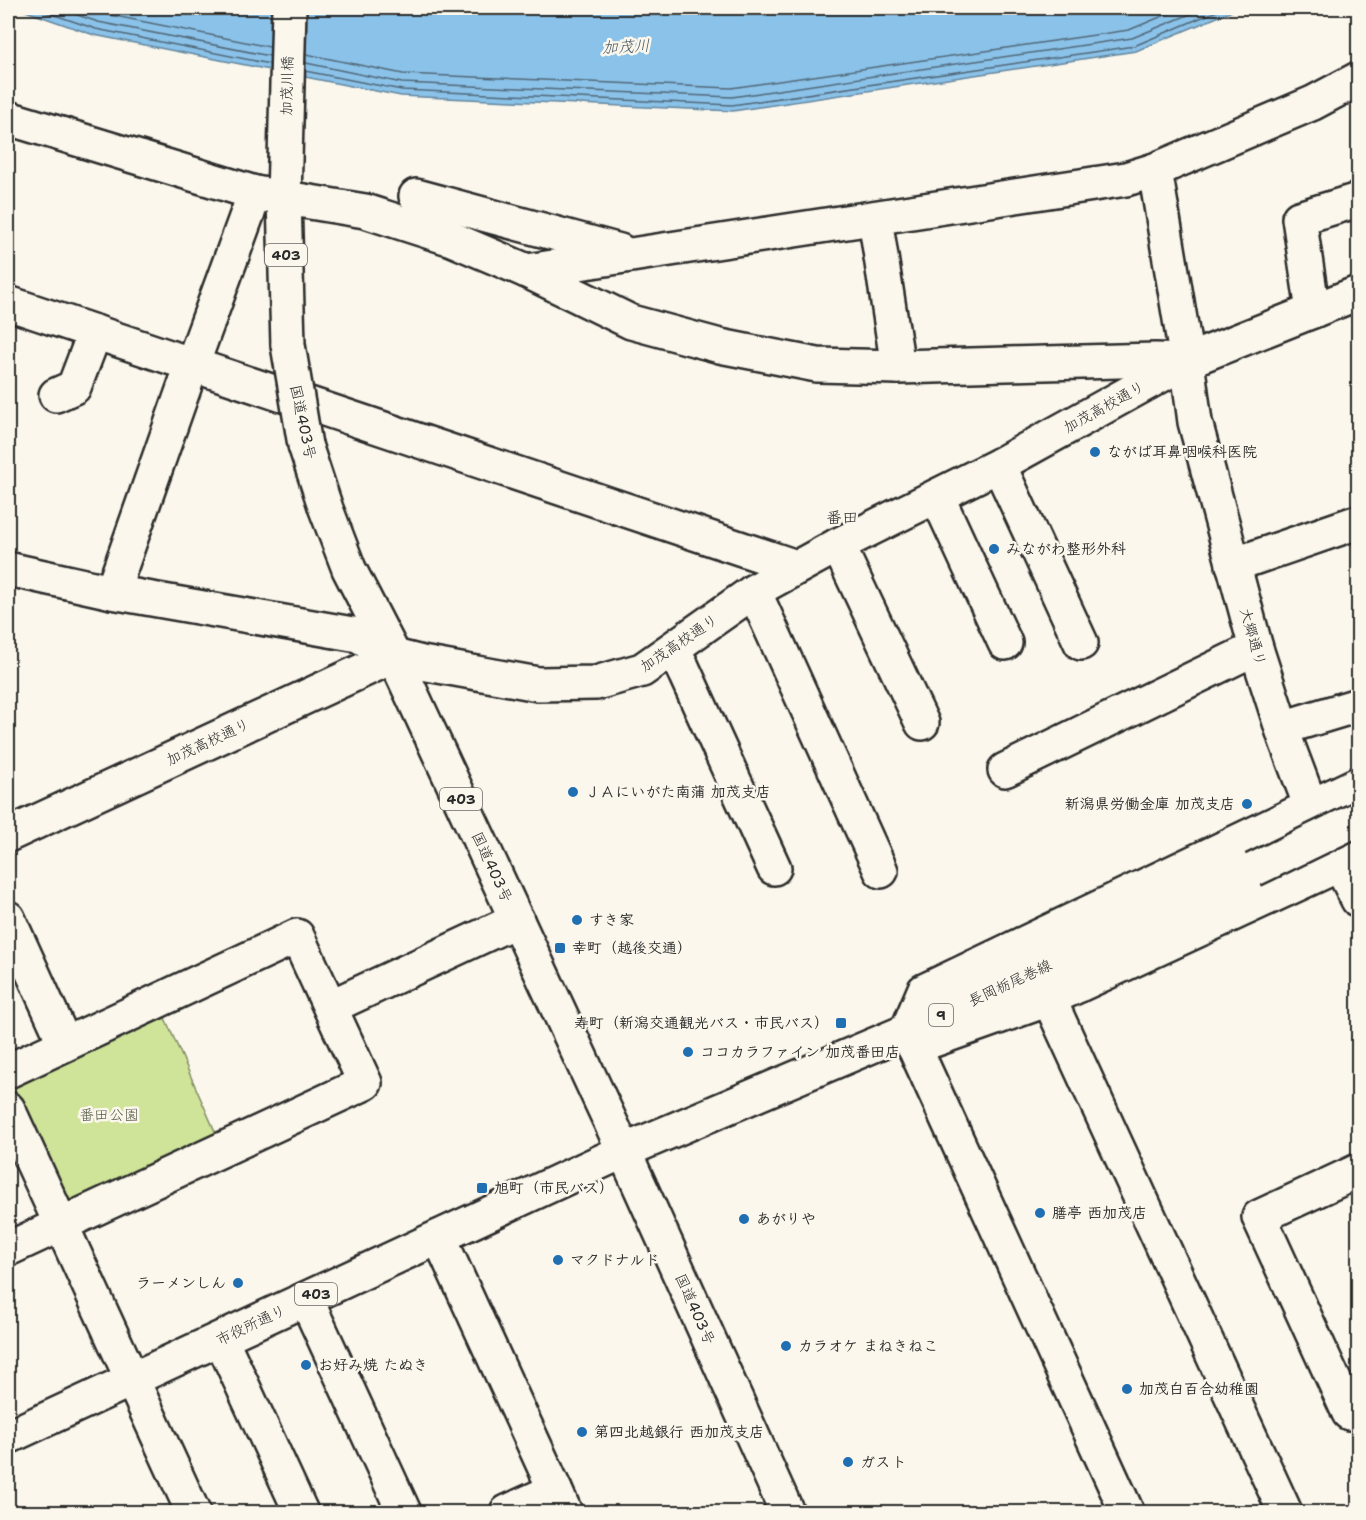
<svg xmlns="http://www.w3.org/2000/svg" width="1366" height="1520" font-family="'Shantell Sans','Klee One',sans-serif">
  <style>
    .green { fill: #cfe499; stroke: #7d8862; stroke-width: 1.5 }
    .water { fill: #8ac2e9; stroke: #64869d; stroke-width: 1.5 }
    .lines { fill: none; stroke-linecap: round; stroke-linejoin: round }
    .shore { stroke: #516777; stroke-width: 1.5 }
    .minor-casing { stroke: #2b2b2b; stroke-width: 38 }
    .major-casing { stroke: #2b2b2b; stroke-width: 38 }
    .highway-casing { stroke: #2b2b2b; stroke-width: 38 }
    .minor { stroke: #fbf7ec; stroke-width: 33 }
    .major { stroke: #fbf7ec; stroke-width: 33 }
    .highway { stroke: #fbf7ec; stroke-width: 33 }
    .major-bridge-casing { stroke: #2b2b2b; stroke-width: 38; stroke-linecap: butt }
    .highway-bridge-casing { stroke: #2b2b2b; stroke-width: 38; stroke-linecap: butt }
    .major-bridge { stroke: #fbf7ec; stroke-width: 33 }
    .highway-bridge { stroke: #fbf7ec; stroke-width: 33 }
    .poi-dot { fill: #1f6fb2; stroke: #fbf7ec; stroke-width: 2 }
    .labels { text-anchor: middle; stroke-width: 5; stroke-linejoin: round; paint-order: stroke }
    .shield { fill: #fbf7ec; stroke: #696865; stroke-width: 1.5 }
    .shield-label { font-size: 14px; font-weight: bold; fill: #2b2b2b }
    .street-label { font-size: 15px; fill: #2b2b2b; stroke: #fbf7ec }
    .poi-label { font-size: 15px; font-weight: bold; fill: #2b2b2b; stroke: #fbf7ec; text-anchor: start }
    .park-label { font-size: 15px; fill: #545946; stroke: #fbf7ec }
    .water-label { font-size: 16px; font-style: italic; fill: #485864; stroke: #fbf7ec }
    .neighbourhood-label { font-size: 16px; fill: #2b2b2b; stroke: #fbf7ec }
  </style>
  <rect width="100%" height="100%" fill="#fbf7ec"/>
  <filter id="ink" filterUnits="userSpaceOnUse"><feTurbulence type="fractalNoise" baseFrequency=".0167" numOctaves="2"/><feDisplacementMap in="SourceGraphic" scale="12" xChannelSelector="R" yChannelSelector="G"/><feConvolveMatrix kernelMatrix="1 2 1 2 8 2 1 2 1" color-interpolation-filters="sRGB"/></filter>
  <g filter="url(#ink)">
    <!-- green -->
    <polygon class="green" points="165,1018 218,1138 64,1206 11,1086"/>
    <!-- water -->
    <polygon class="water" points="17,8 1239,8 1136,51 733,111 401,96 94,35"/>
    <g class="lines">
      <!-- shore -->
      <g class="shore">
        <polyline points="34,8 96,29 270,64"/>
        <polyline points="57,8 98,22 270,56"/>
        <polyline points="84,8 100,13 270,47"/>
        <polyline points="306,54 403,74 731,88 1129,30 1182,8"/>
        <polyline points="306,63 402,83 732,97 1132,38 1205,8"/>
        <polyline points="305,71 402,90 732,105 1134,46 1224,8"/>
      </g>
      <!-- minor casing -->
      <g class="minor-casing">
        <g id="minor">
          <polyline points="8,118 255,193 365,211 452,239 527,271 631,322 720,346 817,365 898,367 1155,360 1187,361 1358,293"/>
          <polyline points="1155,170 1187,361 1195,422 1256,648 1285,738 1311,807 1358,900"/>
          <polyline points="416,196 620,251"/>
          <polyline points="875,218 898,367"/>
          <polyline points="527,271 1126,179 1155,170 1313,103 1358,79"/>
          <polyline points="8,303 796,567"/>
          <polyline points="1313,311 1299,218 1358,200"/>
          <polyline points="56,395 74,387 95,332"/>
          <polyline points="999,465 1081,643"/>
          <polyline points="937,496 1005,643"/>
          <polyline points="838,545 922,723"/>
          <polyline points="1233,565 1358,522"/>
          <polyline points="8,569 112,592 358,635 394,656 422,663 538,684 596,683 642,670 754,591 838,545 999,465 1185,362"/>
          <polyline points="754,591 881,871"/>
          <polyline points="112,592 192,365 255,193"/>
          <polyline points="674,649 774,868"/>
          <polyline points="1282,728 1358,705"/>
          <polyline points="1005,770 1256,648"/>
          <polyline points="8,835 394,656"/>
          <polyline points="8,918 65,1044"/>
          <polyline points="1049,999 1285,1512"/>
          <polyline points="330,1007 517,920"/>
          <polyline points="914,1047 1049,999 1358,856"/>
          <polyline points="8,1071 297,936 365,1083 8,1249"/>
          <polyline points="8,1109 193,1512"/>
          <polyline points="439,1237 565,1512"/>
          <polyline points="306,1299 404,1512"/>
          <polyline points="221,1339 301,1512"/>
          <polyline points="1349,1413 1259,1217 1358,1171"/>
          <polyline points="507,1512 555,1490"/>
          <polyline points="1127,1512 907,1031 924,991 1358,784"/>
        </g>
      </g>
      <!-- major casing -->
      <g class="major-casing">
        <polyline id="major" points="624,1151 907,1031 1253,870"/>
      </g>
      <!-- highway casing -->
      <g class="highway-casing">
        <g id="highway">
          <polyline points="288,345 284,198 289,8"/>
          <polyline points="305,445 326,509 349,569 394,656 624,1151 787,1512"/>
          <polyline points="8,1437 624,1151"/>
        </g>
      </g>
      <!-- minor -->
      <use href="#minor" class="minor"/>
      <!-- major -->
      <use href="#major" class="major"/>
      <!-- highway -->
      <use href="#highway" class="highway"/>
      <!-- major-bridge casing -->
      <g class="major-bridge-casing">
        <polyline id="major-bridge" points="1253,870 1358,819"/>
      </g>
      <!-- highway-bridge casing -->
      <g class="highway-bridge-casing">
        <polyline id="highway-bridge" points="288,345 305,445"/>
      </g>
      <!-- major-bridge -->
      <use href="#major-bridge" class="major-bridge"/>
      <!-- highway-bridge -->
      <use href="#highway-bridge" class="highway-bridge"/>
    </g>
  </g>
  <!-- markers -->
  <g class="poi-dot">
    <circle cx="1095" cy="452" r="6"/>
    <circle cx="994" cy="549" r="6"/>
    <circle cx="573" cy="792" r="6"/>
    <circle cx="1247" cy="804" r="6"/>
    <circle cx="577" cy="920" r="6"/>
    <rect x="554" y="942" width="12" height="12" rx="3"/>
    <rect x="835" y="1017" width="12" height="12" rx="3"/>
    <circle cx="688" cy="1052" r="6"/>
    <rect x="476" y="1182" width="12" height="12" rx="3"/>
    <circle cx="1040" cy="1213" r="6"/>
    <circle cx="744" cy="1219" r="6"/>
    <circle cx="558" cy="1260" r="6"/>
    <circle cx="238" cy="1283" r="6"/>
    <circle cx="786" cy="1346" r="6"/>
    <circle cx="306" cy="1365" r="6"/>
    <circle cx="1127" cy="1389" r="6"/>
    <circle cx="582" cy="1432" r="6"/>
    <circle cx="848" cy="1462" r="6"/>
  </g>
  <g class="labels">
    <!-- shield labels -->
    <g class="shield">
      <rect x="265" y="244" width="42" height="22" rx="4.5"/>
      <rect x="440" y="788" width="42" height="22" rx="4.5"/>
      <rect x="929" y="1004" width="24" height="22" rx="4.5"/>
      <rect x="295" y="1283" width="42" height="22" rx="4.5"/>
    </g>
    <g class="shield-label">
      <text x="286" y="260">403</text>
      <text x="461" y="804">403</text>
      <text x="941" y="1020">9</text>
      <text x="316" y="1299">403</text>
    </g>
    <!-- street labels -->
    <g class="street-label">
      <text transform="translate(287 86) rotate(-89)" y="5">加茂川橋</text>
      <text transform="translate(1104 407) rotate(-29)" y="5">加茂高校通り</text>
      <text transform="translate(303 422) rotate(78)" y="5">国道403号</text>
      <text transform="translate(1253 637) rotate(74)" y="5">大郷通り</text>
      <text transform="translate(679 643) rotate(-34)" y="5">加茂高校通り</text>
      <text transform="translate(208 742) rotate(-25)" y="5">加茂高校通り</text>
      <text transform="translate(492 867) rotate(65)" y="5">国道403号</text>
      <text transform="translate(1010 983) rotate(-25)" y="5">長岡栃尾巻線</text>
      <text transform="translate(695 1309) rotate(66)" y="5">国道403号</text>
      <text transform="translate(251 1325) rotate(-25)" y="5">市役所通り</text>
    </g>
    <!-- poi labels -->
    <g class="poi-label">
      <text x="1107" y="457">ながば耳鼻咽喉科医院</text>
      <text x="1006" y="554">みながわ整形外科</text>
      <text x="585" y="797">ＪＡにいがた南蒲 加茂支店</text>
      <text x="1235" y="809" text-anchor="end">新潟県労働金庫 加茂支店</text>
      <text x="589" y="925">すき家</text>
      <text x="572" y="953">幸町（越後交通）</text>
      <text x="829" y="1028" text-anchor="end">寿町（新潟交通観光バス・市民バス）</text>
      <text x="700" y="1057">ココカラファイン 加茂番田店</text>
      <text x="494" y="1193">旭町（市民バス）</text>
      <text x="1052" y="1218">膳亭 西加茂店</text>
      <text x="756" y="1224">あがりや</text>
      <text x="570" y="1265">マクドナルド</text>
      <text x="226" y="1288" text-anchor="end">ラーメンしん</text>
      <text x="798" y="1351">カラオケ まねきねこ</text>
      <text x="318" y="1370">お好み焼 たぬき</text>
      <text x="1139" y="1394">加茂白百合幼稚園</text>
      <text x="594" y="1437">第四北越銀行 西加茂支店</text>
      <text x="860" y="1467">ガスト</text>
    </g>
    <!-- park labels -->
    <g class="park-label">
      <text x="109" y="1120">番田公園</text>
    </g>
    <!-- water labels -->
    <g class="water-label">
      <text transform="translate(626 46) rotate(-3)" y="6">加茂川</text>
    </g>
    <!-- neighbourhood labels -->
    <g class="neighbourhood-label">
      <text x="842" y="523">番田</text>
    </g>
  </g>
  <!-- margin -->
  <rect width="1366" height="1520" fill="none" stroke="#fbf7ec" stroke-width="30"/>
  <rect x="15" y="15" width="1336" height="1490" fill="none" stroke="#2b2b2b" stroke-width="2" filter="url(#ink)"/>
</svg>
